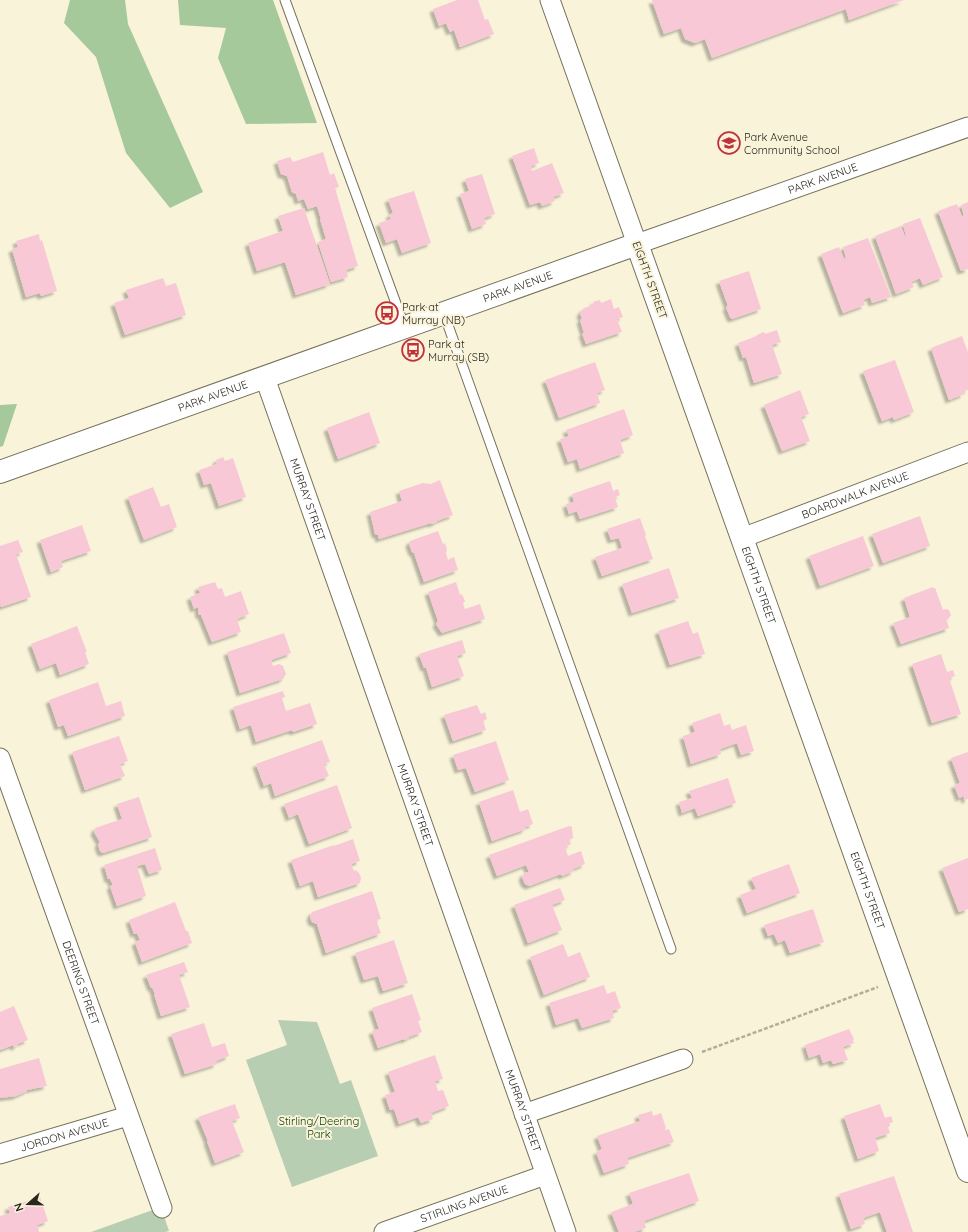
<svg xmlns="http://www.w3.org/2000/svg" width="968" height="1232" font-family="Quicksand,sans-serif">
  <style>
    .green { fill: #b7ceb2 }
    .forest { fill: #a6c99c }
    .building { fill: #f8c8d7; filter: url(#shadow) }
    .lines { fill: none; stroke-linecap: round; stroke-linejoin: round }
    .service-casing { stroke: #76715b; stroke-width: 11 }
    .minor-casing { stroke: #76715b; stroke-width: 21 }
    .tertiary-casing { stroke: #76715b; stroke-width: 24 }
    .path { stroke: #b3ae9a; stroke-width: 2.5; stroke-dasharray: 4 2; stroke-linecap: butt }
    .service { stroke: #fff; stroke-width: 9 }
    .minor { stroke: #fff; stroke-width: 19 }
    .tertiary { stroke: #fff; stroke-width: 22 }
    .labels { text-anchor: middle; stroke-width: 4; stroke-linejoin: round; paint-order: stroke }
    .poi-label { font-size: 11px; fill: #28261d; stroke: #f9f3da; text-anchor: start }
    .street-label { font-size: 11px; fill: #28261d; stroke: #f9f3da }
    .park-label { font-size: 11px; fill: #0d3c00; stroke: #f9f3da }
  </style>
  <defs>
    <filter id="shadow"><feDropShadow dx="-3.5" dy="3.5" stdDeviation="1" flood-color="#0004"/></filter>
  </defs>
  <rect width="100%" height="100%" fill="#f9f3da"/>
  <!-- green -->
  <g class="green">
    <polygon points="278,1020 317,1022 340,1084 351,1080 378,1156 292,1187 246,1060 287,1045"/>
    <polygon points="161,1207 169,1231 165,1232 91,1232"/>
  </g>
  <!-- forest -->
  <g class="forest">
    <polygon points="70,0 125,0 128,24 203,192 170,208 126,153 96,57 64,23"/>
    <polygon points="178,0 273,0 317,123 246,124 218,58 226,28 180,25"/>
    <polygon points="17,404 3,446 0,447 0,405"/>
  </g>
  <!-- building -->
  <g class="building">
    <polygon points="457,0 478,0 485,20 488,19 494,34 460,47 454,30 450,32 446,23 439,26 433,9"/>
    <polygon points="652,0 904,0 849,20 846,9 712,58 705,39 695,43 685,39 681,28 664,34"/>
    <polygon points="534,148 539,163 531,166 532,171 552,163 564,193 553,197 555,201 542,206 540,202 530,205 512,156"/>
    <polygon points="323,152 330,175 334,173 339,187 335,188 358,266 346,270 348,277 331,282 318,242 326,239 320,219 321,219 317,206 308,209 304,199 298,201 296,194 292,192 287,176 281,174 277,161 290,157 293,162"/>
    <polygon points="482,174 495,214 484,218 486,224 472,229 460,194 469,191 465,179"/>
    <polygon points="414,191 431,243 402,253 397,239 386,243 379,223 391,219 389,215 393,213 388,199"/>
    <polygon points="968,202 968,269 961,271 938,211 957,204 962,217 964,216 961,205"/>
    <polygon points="304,208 330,284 296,295 285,262 257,271 248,243 283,231 278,216"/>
    <polygon points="920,218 943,277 923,285 920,278 911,282 914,287 896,294 875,236 901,226 905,237 906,236 903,224"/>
    <polygon points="39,234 40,241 42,240 57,291 41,296 40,293 26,297 12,249 18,247 16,241"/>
    <polygon points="868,238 891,297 872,303 870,297 863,300 865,305 843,313 821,254 839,247 844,259 846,258 843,247"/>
    <polygon points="749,271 761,309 732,319 730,317 726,307 728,306 719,281"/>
    <polygon points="163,278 166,286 176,283 186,315 125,335 114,303 129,298 126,290"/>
    <polygon points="611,299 614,309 619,307 623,317 617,319 622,332 586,344 582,333 584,333 580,320 582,319 580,313 584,308 594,305 593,302 600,300 601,303"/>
    <polygon points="777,330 781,342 772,345 782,374 754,383 746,357 743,358 738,343 757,336 757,335 764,332 765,334"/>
    <polygon points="962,336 968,352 968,390 963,391 964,394 949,400 931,348"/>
    <polygon points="895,360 914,412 894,420 893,417 882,421 863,371"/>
    <polygon points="595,362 605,390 597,393 600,403 559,418 545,380"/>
    <polygon points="800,390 809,414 801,417 810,441 782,451 764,405"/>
    <polygon points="624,409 633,435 620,440 624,453 580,469 577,459 568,462 560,439 569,436 566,430"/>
    <polygon points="369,412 380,443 338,459 327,428"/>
    <polygon points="223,457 225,461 233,458 246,497 219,506 211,483 204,485 199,470 217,464 216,460"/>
    <polygon points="440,480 453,515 437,521 437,522 431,524 431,523 379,539 378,535 375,534 370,512 402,501 399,491 423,483 431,484"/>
    <polygon points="610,481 613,491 618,489 620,495 615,497 618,507 580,519 577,511 569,514 566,504 574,502 572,494"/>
    <polygon points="153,487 161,507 169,504 177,527 144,540 128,497"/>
    <polygon points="920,516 930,546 883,563 872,534"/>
    <polygon points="640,518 646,535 645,536 653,559 602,576 595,557 622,548 619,538 611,540 607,529"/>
    <polygon points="82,525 91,551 61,561 63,567 51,572 40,540"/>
    <polygon points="438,531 443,544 445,543 447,550 446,553 448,560 454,557 458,570 424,582 414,553 412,552 409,544 410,541"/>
    <polygon points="863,536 874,566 820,586 809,556"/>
    <polygon points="18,540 23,552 16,554 31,597 1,607 0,603 0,546"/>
    <polygon points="669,568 679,598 632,613 622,584"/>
    <polygon points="215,582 218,589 222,588 225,597 241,591 249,614 237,619 241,632 212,642 201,615 199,615 198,607 194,609 190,597 200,593 198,587"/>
    <polygon points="456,582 460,595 462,594 465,601 463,604 465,609 480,604 485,619 442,633 436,624 438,621 428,592"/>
    <polygon points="933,587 933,588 935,588 943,610 946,609 949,610 951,615 949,618 946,619 949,628 901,644 893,623 910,617 904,598"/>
    <polygon points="688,621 693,634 698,632 705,654 670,665 658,631"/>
    <polygon points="77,626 87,652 85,652 89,664 60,675 56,663 40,669 31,644"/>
    <polygon points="284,633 291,653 271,660 273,666 279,664 283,666 286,674 283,679 240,693 227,652"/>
    <polygon points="462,640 466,653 457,656 464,676 432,687 426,667 424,668 419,654"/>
    <polygon points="941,654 947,672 953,670 955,676 949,678 961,714 932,723 912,664"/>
    <polygon points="98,682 106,706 121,701 125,716 68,736 64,725 58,727 49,700"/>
    <polygon points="283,691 285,697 282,698 286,711 310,703 317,724 293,732 292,730 256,742 251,725 240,729 233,707"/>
    <polygon points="477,705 481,714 485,712 487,719 483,721 486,730 453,741 444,715"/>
    <polygon points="720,713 724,726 730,724 732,730 746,725 754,751 741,755 737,743 720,749 721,754 691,764 683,736 695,732 692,723"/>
    <polygon points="119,736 128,761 120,764 125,776 85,790 72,752"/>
    <polygon points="322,740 330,762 324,764 329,776 275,796 271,783 264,786 256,764"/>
    <polygon points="496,741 509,780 475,792 466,768 458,770 453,755"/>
    <polygon points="968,752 968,799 965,800 964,796 959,798 954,785 960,783 951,758"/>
    <polygon points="728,778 736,803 698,816 695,808 682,813 679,802 692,798 689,791"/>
    <polygon points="337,785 352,828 309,844 298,814 289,818 284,804"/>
    <polygon points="513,790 520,812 528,809 533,824 525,827 526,829 492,841 479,802"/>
    <polygon points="139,797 152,837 103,853 100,851 98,844 100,842 94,832 95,830 95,828 122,819 117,804"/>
    <polygon points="569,826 572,827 573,838 569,840 571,844 565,847 568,856 581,851 585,864 573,869 574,871 562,876 561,874 529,886 525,884 522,877 524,873 529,872 526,865 497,876 489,855"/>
    <polygon points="353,839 360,861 351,864 354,871 356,870 359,873 361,878 360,883 318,897 313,881 300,886 291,860 334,845 334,846"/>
    <polygon points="155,848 162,870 149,874 145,864 137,866 146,896 117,906 110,886 113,885 110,879 108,879 104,865"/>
    <polygon points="968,858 968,909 959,912 942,868"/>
    <polygon points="789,864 800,893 747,913 740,895 756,889 751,878"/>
    <polygon points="560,888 565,900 552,905 562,930 528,943 514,905"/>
    <polygon points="372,891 381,919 376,920 381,933 326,953 317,924 312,922 310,917 312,912"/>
    <polygon points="175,902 186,931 188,931 192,943 142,962 135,942 140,940 137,933 134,934 129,920"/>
    <polygon points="813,909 824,942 790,953 785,940 778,943 774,934 768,936 764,925"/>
    <polygon points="394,940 408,983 383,991 378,976 364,980 355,953"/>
    <polygon points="563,944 568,957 580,952 590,977 544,995 530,957"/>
    <polygon points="184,962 188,972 179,975 190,1007 161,1016 154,994 155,994 152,987 151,988 146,975"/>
    <polygon points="604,985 607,994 615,991 621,1008 612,1011 614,1018 582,1028 578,1018 556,1025 549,1003"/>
    <polygon points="412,994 421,1020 418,1021 422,1032 409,1037 409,1038 404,1040 404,1039 378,1048 372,1031 379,1029 372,1008"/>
    <polygon points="14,1006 28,1040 17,1044 18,1046 14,1047 13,1045 0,1050 0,1012"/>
    <polygon points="204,1023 212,1047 225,1043 229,1056 216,1061 217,1064 185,1074 171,1034"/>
    <polygon points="849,1029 854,1039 853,1040 854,1043 843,1047 848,1060 833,1064 831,1060 823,1063 820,1054 809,1058 805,1045"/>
    <polygon points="435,1055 443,1079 435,1081 438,1091 443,1090 449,1106 431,1113 433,1119 421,1123 418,1117 399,1124 394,1109 390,1110 385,1095 395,1092 388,1072"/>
    <polygon points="39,1058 47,1086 27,1090 27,1091 16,1096 0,1098 0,1069"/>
    <polygon points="235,1104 240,1118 232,1121 244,1152 215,1163 207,1141 208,1141 198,1117"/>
    <polygon points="880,1104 885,1118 891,1116 893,1122 887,1124 890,1133 875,1138 879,1151 858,1159 844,1116"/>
    <polygon points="652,1111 653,1116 661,1113 666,1128 665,1129 665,1130 669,1129 674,1142 627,1158 629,1164 604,1173 596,1152 602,1149 597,1136 640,1121 638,1115"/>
    <polygon points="689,1173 699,1201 644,1221 646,1228 634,1232 619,1232 611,1212 633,1204 629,1193"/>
    <polygon points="894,1176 913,1232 887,1232 880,1212 863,1218 865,1224 851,1229 839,1194"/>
    <polygon points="40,1197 48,1221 37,1225 39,1232 0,1232 0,1216 10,1213 8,1207"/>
  </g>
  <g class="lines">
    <!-- service casing -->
    <g class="service-casing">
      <g id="service">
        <polyline points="285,0 405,328"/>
        <polyline points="444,314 671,949"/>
      </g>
    </g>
    <!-- minor casing -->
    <g class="minor-casing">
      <g id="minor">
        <path id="s1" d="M550,0L637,244L968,127"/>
        <path id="s2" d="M265,378L566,1232"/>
        <path id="s3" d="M742,538L968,452"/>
        <path id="s4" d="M0,758L162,1208"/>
        <polyline points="524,1114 683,1059"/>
        <path id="s5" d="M0,1154L128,1116"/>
        <path id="s6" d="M384,1232L545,1175"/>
      </g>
    </g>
    <!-- tertiary casing -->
    <g class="tertiary-casing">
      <g id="tertiary">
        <path id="s7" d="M0,472L637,244L968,1171"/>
      </g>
    </g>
    <!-- path -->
    <polyline class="path" points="702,1052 878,987"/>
    <!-- service -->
    <use href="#service" class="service"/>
    <!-- minor -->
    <use href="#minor" class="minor"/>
    <!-- tertiary -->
    <use href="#tertiary" class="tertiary"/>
  </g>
  <!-- icons -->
  <defs>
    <g id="school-ring" transform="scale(1.15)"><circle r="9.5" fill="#f9f3da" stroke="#c1313a" stroke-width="1.5"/><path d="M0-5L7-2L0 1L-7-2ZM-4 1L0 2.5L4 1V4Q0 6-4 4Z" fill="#c1313a"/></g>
    <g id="bus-ring" transform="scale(1.15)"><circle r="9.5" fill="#f9f3da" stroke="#c1313a" stroke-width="1.5"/><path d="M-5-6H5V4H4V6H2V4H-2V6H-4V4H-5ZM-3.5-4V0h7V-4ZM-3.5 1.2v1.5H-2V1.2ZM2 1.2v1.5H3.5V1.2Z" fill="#c1313a"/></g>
  </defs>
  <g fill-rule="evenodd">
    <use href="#school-ring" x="729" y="143"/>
    <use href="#bus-ring" x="387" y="313"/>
    <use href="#bus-ring" x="413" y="350"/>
  </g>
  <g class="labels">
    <!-- poi labels -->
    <g class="poi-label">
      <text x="744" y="141">Park Avenue<tspan x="744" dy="13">Community School</tspan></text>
      <text x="402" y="311">Park at<tspan x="402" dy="13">Murray (NB)</tspan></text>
      <text x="428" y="348">Park at<tspan x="428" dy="13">Murray (SB)</tspan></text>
    </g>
    <!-- street labels -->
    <g class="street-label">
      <text dy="4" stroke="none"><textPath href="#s1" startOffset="456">PARK AVENUE</textPath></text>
      <text transform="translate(650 280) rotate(70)" y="4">EIGHTH STREET</text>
      <text dy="4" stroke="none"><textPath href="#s7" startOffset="550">PARK AVENUE</textPath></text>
      <text dy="4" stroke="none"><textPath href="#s7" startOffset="226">PARK AVENUE</textPath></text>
      <text dy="4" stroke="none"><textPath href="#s3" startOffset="121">BOARDWALK AVENUE</textPath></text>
      <text dy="4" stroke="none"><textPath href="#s2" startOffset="129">MURRAY STREET</textPath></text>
      <text dy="4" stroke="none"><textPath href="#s7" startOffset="1039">EIGHTH STREET</textPath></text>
      <text dy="4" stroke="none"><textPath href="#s2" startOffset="453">MURRAY STREET</textPath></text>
      <text dy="4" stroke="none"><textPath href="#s7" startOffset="1363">EIGHTH STREET</textPath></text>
      <text dy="4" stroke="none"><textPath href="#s4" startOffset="239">DEERING STREET</textPath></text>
      <text dy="4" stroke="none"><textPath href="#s2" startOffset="777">MURRAY STREET</textPath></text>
      <text dy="4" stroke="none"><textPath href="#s5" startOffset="67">JORDON AVENUE</textPath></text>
      <text dy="4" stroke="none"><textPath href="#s6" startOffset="85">STIRLING AVENUE</textPath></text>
    </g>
    <!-- park labels -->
    <g class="park-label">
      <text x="319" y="1125">Stirling/Deering<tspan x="319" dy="13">Park</tspan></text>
    </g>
  </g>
  <!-- north arrow -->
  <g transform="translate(28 1204) rotate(250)" stroke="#f9f3da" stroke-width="3" paint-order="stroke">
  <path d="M0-3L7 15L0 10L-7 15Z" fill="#28261d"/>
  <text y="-6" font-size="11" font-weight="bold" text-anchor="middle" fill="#28261d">N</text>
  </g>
</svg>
